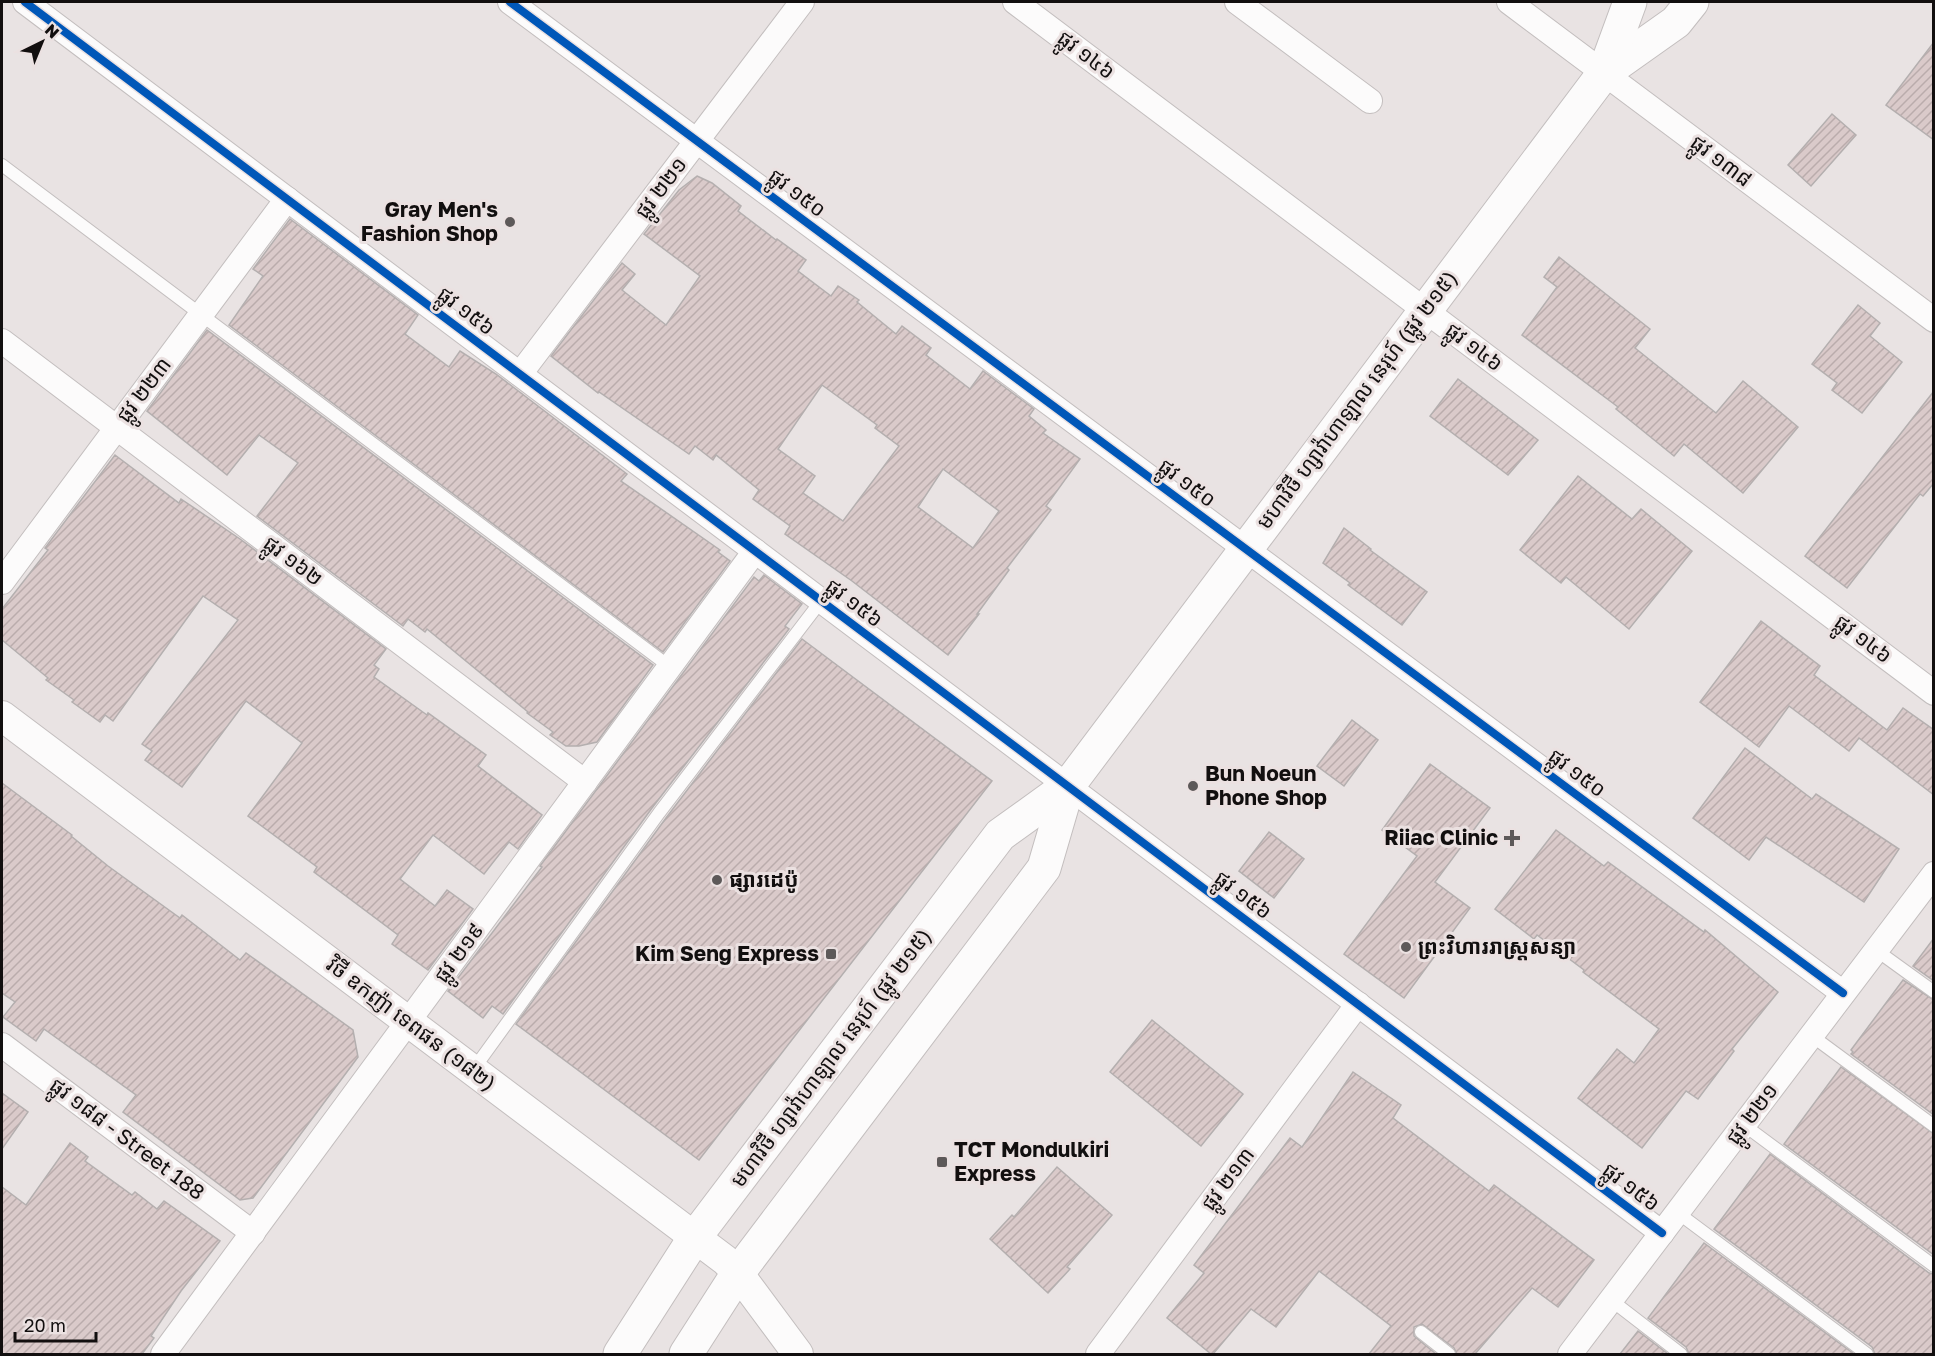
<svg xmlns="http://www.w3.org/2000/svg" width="1935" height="1356" font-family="'Golos Text','Noto Sans Khmer',sans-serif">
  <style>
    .building { fill: url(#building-hatch); stroke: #b4afaf; stroke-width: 1.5; fill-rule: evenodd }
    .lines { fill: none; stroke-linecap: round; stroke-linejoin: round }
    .service-casing { stroke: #c3bebe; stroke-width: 14 }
    .minor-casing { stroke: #c3bebe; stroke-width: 26 }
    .tertiary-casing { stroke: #c3bebe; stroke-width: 32 }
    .secondary-casing { stroke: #c3bebe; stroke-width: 35 }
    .service { stroke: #fcfbfb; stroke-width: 12 }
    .minor { stroke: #fcfbfb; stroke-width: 24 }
    .tertiary { stroke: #fcfbfb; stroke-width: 30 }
    .secondary { stroke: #fcfbfb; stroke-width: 33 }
    .cycleway-casing { stroke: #ebe1e1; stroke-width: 11 }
    .cycleway { stroke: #0057b8; stroke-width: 8 }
    .poi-dot { fill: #5d5959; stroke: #ebe1e1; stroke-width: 2 }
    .labels { text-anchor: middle; stroke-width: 6; stroke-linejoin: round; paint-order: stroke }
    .street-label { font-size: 21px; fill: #120f0f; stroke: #ebe1e1 }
    .poi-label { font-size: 21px; font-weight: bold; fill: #120f0f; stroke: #ebe1e1; text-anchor: start }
  </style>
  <defs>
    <pattern id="building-hatch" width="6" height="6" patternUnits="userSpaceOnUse" patternTransform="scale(1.5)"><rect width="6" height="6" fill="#dacaca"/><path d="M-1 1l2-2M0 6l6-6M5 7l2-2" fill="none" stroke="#baacac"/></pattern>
  </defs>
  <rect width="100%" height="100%" fill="#e9e3e3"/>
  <!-- building -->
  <g class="building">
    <polygon points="1934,42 1934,140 1886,105"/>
    <polygon points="1832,114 1856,135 1811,186 1788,165"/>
    <path d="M697,176L712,183L741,206L738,211L776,240L777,239L806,260L798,271L831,296L838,286L859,300L857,302L896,334L902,326L931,348L926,355L970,389L983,371L1034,409L1029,416L1046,430L1043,433L1080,459L1046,506L1051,510L1007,568L1009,570L977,614H979L948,655L852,581L785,534L790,526L753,499L759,490L716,455L713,460L695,446L689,454L599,392L598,393L551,356L622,263L635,274L622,290L666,325L700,276L644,234L679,190ZM822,385L877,425L875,428L899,446L843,521L803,493L815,476L778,449ZM943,469L999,511L973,548L918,507Z"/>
    <polygon points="290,219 418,315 405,334 449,367 460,351 496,374 627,474 621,481 720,550 718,552 730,561 663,652 229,325 263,276 253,269"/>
    <polygon points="1559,257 1650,329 1635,348 1716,413 1743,381 1798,427 1743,493 1684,444 1674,456 1616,409 1618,407 1522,335 1557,287 1544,277"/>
    <polygon points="1858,305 1880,323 1870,336 1902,362 1862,413 1832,390 1837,383 1812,364"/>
    <polygon points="207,330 653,665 597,742 579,746 566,746 550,735 553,732 527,713 528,712 427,629 425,632 408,619 403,626 257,516 298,463 259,435 227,475 147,411"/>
    <polygon points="1458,379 1538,440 1508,475 1430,416"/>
    <polygon points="1934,391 1934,483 1923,496 1920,494 1847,588 1805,556"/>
    <polygon points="115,455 179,503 181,499 240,539 386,649 374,665 379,669 374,677 427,715 428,713 486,755 478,766 542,815 518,849 509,842 484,874 433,835 400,879 435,906 447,890 473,909 428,970 392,944 398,935 314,872 317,867 248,816 302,743 246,701 182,787 145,760 152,751 142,744 238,620 203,596 113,721 105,715 100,722 72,702 74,700 46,680 48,678 2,640 2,609 48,550 45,548"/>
    <polygon points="1578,476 1632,519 1641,509 1692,551 1629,629 1566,577 1561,583 1520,550"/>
    <polygon points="1344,528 1371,549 1370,550 1427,592 1402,625 1348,585 1350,583 1323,563"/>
    <polygon points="764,575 802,604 785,626 789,629 652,808 503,1014 492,1006 483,1018 448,991 542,867 540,866 754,577 759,581"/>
    <polygon points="1761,621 1820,666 1814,675 1887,730 1903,708 1934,730 1934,795 1859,738 1849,751 1789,706 1759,747 1700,702"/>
    <polygon points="802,639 992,781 699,1160 516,1024 666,818"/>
    <polygon points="1352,720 1378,740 1344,786 1317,766"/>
    <polygon points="1745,748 1812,799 1816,794 1899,849 1864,902 1766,837 1749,860 1693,818"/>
    <polygon points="1430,764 1490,808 1435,882 1470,908 1404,998 1344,954 1417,856 1382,830"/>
    <polygon points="2,783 72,835 71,836 108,866 180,918 182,915 240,960 246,953 353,1030 358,1057 253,1198 240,1200 123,1112 136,1095 44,1029 36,1041 3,1017 15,1002 2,993"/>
    <polygon points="1556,830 1604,866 1608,862 1704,932 1705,930 1778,992 1732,1049 1734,1051 1698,1099 1686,1091 1642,1148 1578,1098 1617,1049 1634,1063 1659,1029 1583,972 1584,970 1537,935 1534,939 1495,909"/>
    <polygon points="1269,832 1304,859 1274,898 1239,871"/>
    <polygon points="1934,938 1934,981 1913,966"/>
    <polygon points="1903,980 1934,1000 1934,1115 1851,1054 1853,1052 1851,1050"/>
    <polygon points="1152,1020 1243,1094 1201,1146 1110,1072"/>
    <polygon points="1841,1067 1934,1134 1934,1255 1784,1144"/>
    <polygon points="1353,1072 1401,1105 1393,1118 1489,1191 1494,1185 1594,1260 1558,1307 1532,1288 1475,1354 1457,1354 1454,1348 1422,1324 1414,1327 1414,1336 1436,1354 1369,1354 1391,1326 1319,1271 1276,1327 1251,1309 1213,1354 1211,1354 1167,1318 1204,1273 1194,1265 1290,1138 1302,1147"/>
    <polygon points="2,1093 28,1112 2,1149"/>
    <polygon points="70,1143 88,1157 85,1161 132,1195 135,1192 157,1209 164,1201 220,1241 181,1291 151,1336 154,1338 142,1354 2,1354 2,1187 26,1205"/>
    <polygon points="1770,1154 1929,1273 1934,1274 1934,1354 1875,1354 1872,1347 1714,1229"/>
    <polygon points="1057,1167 1112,1215 1067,1267 1070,1269 1048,1293 990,1239 1012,1215 1014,1217"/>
    <polygon points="1704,1243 1854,1354 1689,1354 1686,1347 1648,1318"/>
    <polygon points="1638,1331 1668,1354 1620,1354"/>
  </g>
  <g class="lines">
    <!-- service casing -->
    <g class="service-casing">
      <g id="service">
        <polyline points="2,165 670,667"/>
        <polyline points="1876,950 1934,992"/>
        <polyline points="1812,1036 1934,1126"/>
        <polyline points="473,1070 659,813 821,601"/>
        <polyline points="1744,1125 1934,1266"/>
        <polyline points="1678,1213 1867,1354"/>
        <polyline points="1611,1300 1681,1354"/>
        <polyline points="1421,1332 1449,1354"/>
      </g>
    </g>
    <!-- minor casing -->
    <g class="minor-casing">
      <g id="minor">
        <polyline points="25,2 1662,1233"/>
        <polyline points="510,2 1843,993"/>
        <polyline points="1015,2 1934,693"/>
        <polyline points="1237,2 1370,101"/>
        <polyline points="1509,2 1934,320"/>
        <polyline points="2,341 585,782"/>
        <polyline points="520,374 802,2"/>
        <polyline points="2,582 287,199"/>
        <polyline points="2,1045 253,1233"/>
        <polyline points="163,1354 755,551"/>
        <polyline points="1098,1354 1358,1004"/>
        <polyline points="1570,1354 1934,874"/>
      </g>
    </g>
    <!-- tertiary casing -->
    <g class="tertiary-casing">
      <polyline id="tertiary" points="2,716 725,1260 738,1273 798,1354"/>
    </g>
    <!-- secondary casing -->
    <g class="secondary-casing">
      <g id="secondary">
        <polyline points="1604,73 1676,22 1692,2"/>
        <polyline points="620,1354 695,1237 1000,835 1068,786 1604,73 1630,2"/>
        <polyline points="686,1354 738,1273 1044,868 1068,786"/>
      </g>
    </g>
    <!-- service -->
    <use href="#service" class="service"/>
    <!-- minor -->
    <use href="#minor" class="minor"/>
    <!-- tertiary -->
    <use href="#tertiary" class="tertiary"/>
    <!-- secondary -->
    <use href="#secondary" class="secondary"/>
    <!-- cycleway casing -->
    <g class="cycleway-casing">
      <g id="cycleway">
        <polyline points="25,2 1662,1233"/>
        <polyline points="510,2 1843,993"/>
      </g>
    </g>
    <!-- cycleway -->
    <use href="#cycleway" class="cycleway"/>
  </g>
  <!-- markers -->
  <g class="poi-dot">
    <circle cx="510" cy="222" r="6"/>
    <circle cx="1193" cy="786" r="6"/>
    <path d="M1509 829h6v6h6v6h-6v6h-6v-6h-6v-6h6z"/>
    <circle cx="717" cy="880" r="6"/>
    <circle cx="1406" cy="947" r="6"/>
    <rect x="825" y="948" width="12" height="12" rx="3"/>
    <rect x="936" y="1156" width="12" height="12" rx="3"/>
  </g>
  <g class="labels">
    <!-- street labels -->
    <g class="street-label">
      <text transform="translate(1086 55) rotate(37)" y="7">ផ្លូវ ១៤៦</text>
      <text transform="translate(1721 161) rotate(37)" y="7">ផ្លូវ ១៣៨</text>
      <text transform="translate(661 188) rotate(-53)" y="7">ផ្លូវ ២២១</text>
      <text transform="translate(797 193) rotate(37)" y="7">ផ្លូវ ១៥០</text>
      <text transform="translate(466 311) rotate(37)" y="7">ផ្លូវ ១៥៦</text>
      <text transform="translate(1474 347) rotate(37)" y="7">ផ្លូវ ១៤៦</text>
      <text transform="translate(144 390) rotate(-53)" y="7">ផ្លូវ ២២៣</text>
      <text transform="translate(1357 400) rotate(-53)" y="7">មហាវិថី ហ្សាវ៉ាហាឡាល នេរុហ៍ (ផ្លូវ ២១៥)</text>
      <text transform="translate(1187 483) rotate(37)" y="7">ផ្លូវ ១៥០</text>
      <text transform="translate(293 561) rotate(37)" y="7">ផ្លូវ ១៦២</text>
      <text transform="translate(854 603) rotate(37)" y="7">ផ្លូវ ១៥៦</text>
      <text transform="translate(1863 639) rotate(37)" y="7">ផ្លូវ ១៤៦</text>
      <text transform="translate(1577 773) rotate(37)" y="7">ផ្លូវ ១៥០</text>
      <text transform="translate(1243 895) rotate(37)" y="7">ផ្លូវ ១៥៦</text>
      <text transform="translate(459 953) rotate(-54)" y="7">ផ្លូវ ២១៩</text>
      <text transform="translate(411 1024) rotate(37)" y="7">វិថី ឧកញ៉ា ទេពផន (១៨២)</text>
      <text transform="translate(831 1058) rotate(-53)" y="7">មហាវិថី ហ្សាវ៉ាហាឡាល នេរុហ៍ (ផ្លូវ ២១៥)</text>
      <text transform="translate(1752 1114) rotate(-53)" y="7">ផ្លូវ ២២១</text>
      <text transform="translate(127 1139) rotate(37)" y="7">ផ្លូវ ១៨៨ - Street 188</text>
      <text transform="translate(1228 1179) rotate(-53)" y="7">ផ្លូវ ២១៣</text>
      <text transform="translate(1631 1187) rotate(37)" y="7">ផ្លូវ ១៥៦</text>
    </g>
    <!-- poi labels -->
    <g class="poi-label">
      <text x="498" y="217" text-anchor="end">Gray Men's<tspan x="498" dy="24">Fashion Shop</tspan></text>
      <text x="1205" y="781">Bun Noeun<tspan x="1205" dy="24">Phone Shop</tspan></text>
      <text x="1498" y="845" text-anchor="end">Riiac Clinic</text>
      <text x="729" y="887">ផ្សារដេប៉ូ</text>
      <text x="1418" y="954">ព្រះវិហាររាស្ត្រសន្យា</text>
      <text x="819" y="961" text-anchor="end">Kim Seng Express</text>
      <text x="954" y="1157">TCT Mondulkiri<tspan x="954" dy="24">Express</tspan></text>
    </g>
  </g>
  <!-- border -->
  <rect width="1935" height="1356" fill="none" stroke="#120f0f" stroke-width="6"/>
  <!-- north arrow -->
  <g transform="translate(42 42) rotate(43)" stroke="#ebe1e1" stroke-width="4.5" paint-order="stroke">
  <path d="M0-4.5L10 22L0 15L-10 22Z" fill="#120f0f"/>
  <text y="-9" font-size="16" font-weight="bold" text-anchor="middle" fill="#120f0f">N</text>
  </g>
  <!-- scale -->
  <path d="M15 1332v9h81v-9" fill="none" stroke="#120f0f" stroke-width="3"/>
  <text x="24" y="1332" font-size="18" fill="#120f0f" stroke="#ebe1e1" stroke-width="4.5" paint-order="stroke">20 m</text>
</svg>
